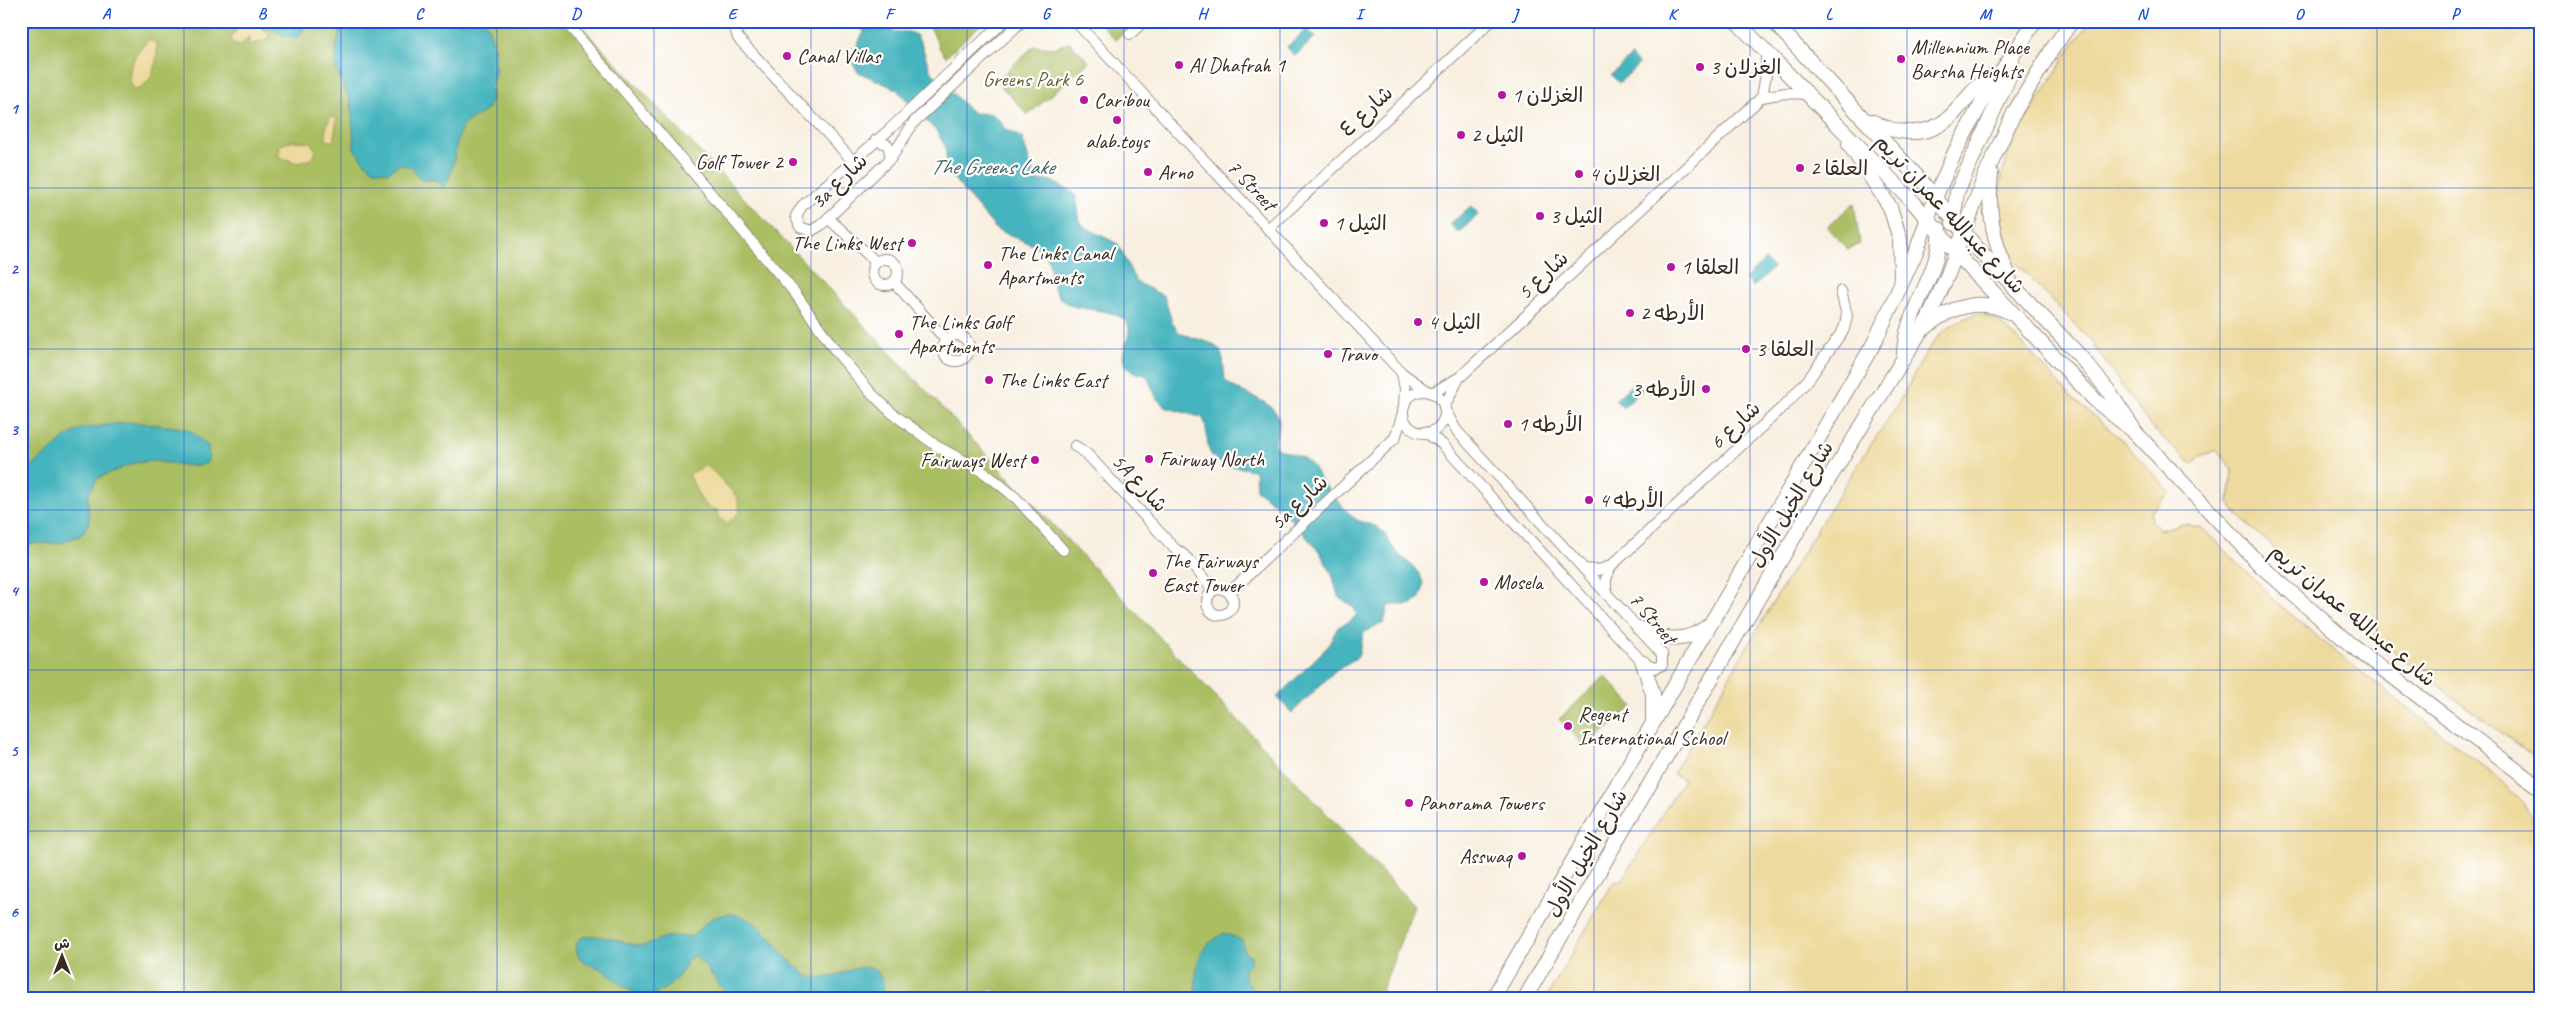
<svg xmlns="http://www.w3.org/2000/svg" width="2561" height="1019" font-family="Caveat,'Playpen Sans Arabic',sans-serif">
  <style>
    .green { fill: #aabe62; stroke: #727440 }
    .sand { fill: #eeda9e; stroke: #94825e }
    .water { fill: #44b4be; stroke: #406f6e }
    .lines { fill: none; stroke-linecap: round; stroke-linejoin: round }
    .street-casing { stroke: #9a8c7f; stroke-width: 12 }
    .secondary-casing { stroke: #9a8c7f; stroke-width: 16 }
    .street { stroke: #fff; stroke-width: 10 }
    .secondary { stroke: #fff; stroke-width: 14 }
    .grid { fill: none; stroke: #1d4ed8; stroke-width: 1; stroke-opacity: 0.55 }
    .poi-dot { fill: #b5179e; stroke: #fff; stroke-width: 2 }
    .labels { text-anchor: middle; stroke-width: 4.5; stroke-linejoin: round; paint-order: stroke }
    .poi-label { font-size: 21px; fill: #3b2a1e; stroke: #fff; text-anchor: start }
    .park-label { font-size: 21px; fill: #625e36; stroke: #fff }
    .street-label { font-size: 21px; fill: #3b2a1e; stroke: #fff }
    .water-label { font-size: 22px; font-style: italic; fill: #3f615e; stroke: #fff }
    .neatline { fill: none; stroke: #1d4ed8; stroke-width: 2 }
    .grid-label { font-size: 16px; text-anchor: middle; font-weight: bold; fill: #1d4ed8 }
  </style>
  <rect width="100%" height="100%" fill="#fff"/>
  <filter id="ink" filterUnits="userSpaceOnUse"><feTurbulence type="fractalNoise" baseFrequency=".02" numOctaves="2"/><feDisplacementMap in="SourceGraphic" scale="10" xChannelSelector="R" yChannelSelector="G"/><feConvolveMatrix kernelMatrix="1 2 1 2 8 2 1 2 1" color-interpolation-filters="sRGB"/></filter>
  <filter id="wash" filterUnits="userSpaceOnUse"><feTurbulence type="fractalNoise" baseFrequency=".0096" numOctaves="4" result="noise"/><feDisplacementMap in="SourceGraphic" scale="20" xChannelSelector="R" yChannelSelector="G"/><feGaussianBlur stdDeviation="1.12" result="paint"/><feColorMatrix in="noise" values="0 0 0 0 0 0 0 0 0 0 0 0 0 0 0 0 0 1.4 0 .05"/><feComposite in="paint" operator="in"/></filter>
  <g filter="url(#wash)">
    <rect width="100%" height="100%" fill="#f8efe0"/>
    <!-- green -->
    <g class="green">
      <polygon points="21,21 576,21 1414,906 1379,998 1020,998 990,989 981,998 21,998"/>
      <polygon points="920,21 984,21 946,57 940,49 930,26"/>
      <polygon points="1099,21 1136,21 1115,40"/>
      <polygon points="1070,42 1089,62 1028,115 996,81 1034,46 1053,48"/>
      <polygon points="1854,203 1860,244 1848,249 1827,227"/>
      <polygon points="1605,676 1633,706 1586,748 1559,719"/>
    </g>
    <!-- sand -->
    <g class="sand">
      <polygon points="220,21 251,21 269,33 267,40 249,45 249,36 241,45 234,45 231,39 238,26 232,24 229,30 220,25"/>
      <polygon points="2091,21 2540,21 2540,762 2382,643 2314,586 2234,511 2229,502 2233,469 2216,450 2201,456 2192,464 2150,426 2090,340 2013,260 2002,226 1999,203 2001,178 2009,153 2025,121 2074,43"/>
      <path d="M149,39L157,44C157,62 155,82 135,90C122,72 136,54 149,39Z"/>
      <polygon points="331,116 337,119 333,142 326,140 326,128"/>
      <polygon points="293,141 310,142 316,151 313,158 298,163 279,157 280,145"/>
      <path d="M1977,314L1997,320L2017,338L2071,397L2122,440L2170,492L2151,512L2152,522L2160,530L2184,524L2202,528L2281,606L2338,654L2498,778L2523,803L2540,832V998H1546L1613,883L1622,880L1684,779L1673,774C1745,651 1814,528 1894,410C1909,388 1919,360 1936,339C1948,325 1961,319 1977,314Z"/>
      <path d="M705,466L711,469L737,497L740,512L727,523L720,518L717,510C700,507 696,488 689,474Z"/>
    </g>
    <!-- water -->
    <g class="water">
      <polygon points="261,21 303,21 303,33 295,38 283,35"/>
      <path d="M343,21H484C494,33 497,58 495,74C495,77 492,81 491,85C490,90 493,98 490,104C484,118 465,116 460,132C454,150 455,171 444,187L435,180H421L412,168L400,164L388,172L374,170L362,160L354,148L351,103L336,69V48Z"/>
      <path d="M827,21H890L893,32H909L916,35L921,43L930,70L966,107L974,113L992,114L1000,121L1005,129L1022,138L1036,181L1049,180L1073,192L1076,197L1080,221L1083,226L1118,244L1136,282L1164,296L1172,322L1179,333L1213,344L1220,350L1223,359L1225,380C1239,395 1271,398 1278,417C1282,428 1273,438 1276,448C1286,453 1297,453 1307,461C1315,466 1317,476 1323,483C1331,494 1341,505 1351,515C1360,525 1373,522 1381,530C1387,535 1389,543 1394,549C1405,563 1430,572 1421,595C1414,611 1400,602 1388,606L1384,623L1364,632L1358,657L1336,670L1292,713L1277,697L1328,646L1338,627L1351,621L1357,614L1353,607L1338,596L1332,574L1319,551L1281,508L1256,490L1255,471C1240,465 1217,470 1209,450C1206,440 1208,429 1203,418L1165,407L1157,399L1147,376C1143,374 1137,374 1133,371C1109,357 1138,335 1126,322C1108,303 1075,316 1059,297C1048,284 1053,264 1044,250L996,229L948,172L945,146L937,132L896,89L858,72L853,64L852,55L864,32L861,25Z"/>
      <polygon points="1307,29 1315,37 1295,56 1287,47"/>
      <polygon points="1631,56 1639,64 1619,83 1611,75"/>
      <polygon points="1471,206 1479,214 1458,233 1450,224"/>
      <polygon points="1765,260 1773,268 1753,287 1745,279"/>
      <polygon points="1636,381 1643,389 1623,408 1615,400"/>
      <polygon points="129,422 177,427 191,431 208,446 209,457 206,464 191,466 152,461 134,463 98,478 88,495 89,522 81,535 61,543 21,544 21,476 67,436 81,429"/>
      <path d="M731,914C768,921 770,945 796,966C800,969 804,974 808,976C836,986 852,959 876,970L884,983L881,998H730C721,990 701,958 695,956L688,959C679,981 667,990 645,998C628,992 618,981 604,971C599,967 592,966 586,963C582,961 578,957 577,952C569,920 630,946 641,946C650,945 657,939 666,937C675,935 684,938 693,936C704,923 713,914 731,914Z"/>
      <path d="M1224,933L1242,940L1245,953L1251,956V962L1244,970C1246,990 1254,986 1266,998H1196C1194,985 1196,958 1205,947C1210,942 1218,937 1224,933Z"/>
    </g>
  </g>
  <g filter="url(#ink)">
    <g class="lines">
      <!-- street casing -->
      <g class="street-casing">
        <g id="street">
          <polyline points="565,21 795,293 835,350 871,393 892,413 938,447 979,469 998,483 1016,498 1063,550"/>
          <polyline points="733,21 738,38 853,161"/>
          <polyline points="1004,21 890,129 802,206 796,216 800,227 811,231 821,225 891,158 914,122 1022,21"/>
          <polyline points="1075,21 1402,373 1429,392"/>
          <polyline points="1130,34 1144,21"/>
          <polyline points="1762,97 1766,74 1766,51"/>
          <polyline points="876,140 888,145 891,158"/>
          <polyline points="828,218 876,262"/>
          <polyline points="1268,229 1491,21"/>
          <circle cx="885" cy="272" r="13"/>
          <polyline points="894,282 946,340"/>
          <circle cx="956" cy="348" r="13"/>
          <polyline points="1402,373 1405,389 1404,404"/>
          <circle cx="1424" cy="412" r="21"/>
          <polyline points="1432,393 1460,377 1762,97 1785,93 1809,94"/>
          <polyline points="1444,407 1458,380"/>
          <polyline points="1425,432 1442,444 1643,663 1655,668 1662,665 1662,654 1456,430 1445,410"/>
          <path d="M1075,446L1087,454L1175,549C1188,555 1202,578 1213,590"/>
          <polyline points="1584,569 1598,570 1611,566"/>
          <circle cx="1220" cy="602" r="13"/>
          <polyline points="1606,592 1606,579 1611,566 1785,405 1808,380 1844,329 1847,316 1841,291"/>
          <polyline points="1229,593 1395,438 1403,413"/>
        </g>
      </g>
      <!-- secondary casing -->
      <g class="secondary-casing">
        <g id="secondary">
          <polyline points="1736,21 1914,203 1956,253 2096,401 2136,433 2261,566 2351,645 2540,788"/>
          <polyline points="1773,21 1922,182 1977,248 2079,355 2107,389 2133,428"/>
          <path d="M1871,121C1897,135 1927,138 1950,117C1966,102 1976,81 1999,74"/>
          <polyline points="1849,144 1890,207 1900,239 1901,280"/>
          <path d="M1991,173C1987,210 1993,242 2009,276"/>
          <polyline points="1953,223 1957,192 2009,77 2012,60"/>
          <path d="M1925,328C1950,306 1981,297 2011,313"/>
          <path d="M1904,357C1903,311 1943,273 1939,229"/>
          <path d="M1639,628C1662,642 1688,643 1709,625"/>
          <polyline points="1643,663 1653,694 1653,720"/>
          <polyline points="1493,998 1874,343 1916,252 1935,198 1955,152 1982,102 2035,21"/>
          <polyline points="1525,998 1814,503 1928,319 1948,274 1985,176 2015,111 2053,48 2072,21"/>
        </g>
      </g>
      <!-- street -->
      <use href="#street" class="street"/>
      <!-- secondary -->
      <use href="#secondary" class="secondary"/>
    </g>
  </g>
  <!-- grid -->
  <path class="grid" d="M184,21V998M341,21V998M497,21V998M654,21V998M811,21V998M967,21V998M1124,21V998M1280,21V998M1437,21V998M1594,21V998M1750,21V998M1907,21V998M2064,21V998M2220,21V998M2377,21V998M21,188H2540M21,349H2540M21,510H2540M21,670H2540M21,831H2540"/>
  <!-- markers -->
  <g class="poi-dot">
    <circle cx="787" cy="56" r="5"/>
    <circle cx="1901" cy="59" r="5"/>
    <circle cx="1179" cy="65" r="5"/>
    <circle cx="1700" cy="67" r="5"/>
    <circle cx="1502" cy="95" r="5"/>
    <circle cx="1084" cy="100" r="5"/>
    <circle cx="1117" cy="120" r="5"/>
    <circle cx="1461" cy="135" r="5"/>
    <circle cx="793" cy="162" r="5"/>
    <circle cx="1800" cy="168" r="5"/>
    <circle cx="1148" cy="172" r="5"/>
    <circle cx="1579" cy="174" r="5"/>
    <circle cx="1540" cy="216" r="5"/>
    <circle cx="1324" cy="223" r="5"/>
    <circle cx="912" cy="243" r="5"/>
    <circle cx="988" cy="265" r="5"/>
    <circle cx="1671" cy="267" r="5"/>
    <circle cx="1630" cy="313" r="5"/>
    <circle cx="1418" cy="322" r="5"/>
    <circle cx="899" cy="334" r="5"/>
    <circle cx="1746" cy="349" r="5"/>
    <circle cx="1328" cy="354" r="5"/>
    <circle cx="989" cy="380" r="5"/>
    <circle cx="1706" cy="389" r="5"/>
    <circle cx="1508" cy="424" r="5"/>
    <circle cx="1149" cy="459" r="5"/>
    <circle cx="1035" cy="460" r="5"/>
    <circle cx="1589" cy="500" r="5"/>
    <circle cx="1153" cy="573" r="5"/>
    <circle cx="1484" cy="582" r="5"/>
    <circle cx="1568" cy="726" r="5"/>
    <circle cx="1409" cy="803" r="5"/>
    <circle cx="1522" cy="856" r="5"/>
  </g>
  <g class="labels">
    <!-- poi labels -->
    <g class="poi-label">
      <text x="1911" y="54">Millennium Place<tspan x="1911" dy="24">Barsha Heights</tspan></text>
      <text x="797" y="63">Canal Villas</text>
      <text x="1189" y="72">Al Dhafrah 1</text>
      <text x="1710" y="74">الغزلان 3</text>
      <text x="1512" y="102">الغزلان 1</text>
      <text x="1094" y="107">Caribou</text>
      <text x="1471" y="142">الثيل 2</text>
      <text x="1117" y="148" text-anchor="middle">alab.toys</text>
      <text x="783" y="169" text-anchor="end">Golf Tower 2</text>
      <text x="1810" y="175">العلقا 2</text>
      <text x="1158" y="179">Arno</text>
      <text x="1589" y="181">الغزلان 4</text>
      <text x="1550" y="223">الثيل 3</text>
      <text x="1334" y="230">الثيل 1</text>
      <text x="902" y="250" text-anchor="end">The Links West</text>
      <text x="998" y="260">The Links Canal<tspan x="998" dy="24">Apartments</tspan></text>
      <text x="1681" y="274">العلقا 1</text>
      <text x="1640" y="320">الأرطه 2</text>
      <text x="909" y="329">The Links Golf<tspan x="909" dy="24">Apartments</tspan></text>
      <text x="1428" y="329">الثيل 4</text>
      <text x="1756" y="356">العلقا 3</text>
      <text x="1338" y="361">Travo</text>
      <text x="999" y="387">The Links East</text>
      <text x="1696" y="396" text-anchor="end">الأرطه 3</text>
      <text x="1518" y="431">الأرطه 1</text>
      <text x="1159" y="466">Fairway North</text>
      <text x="1025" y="467" text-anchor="end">Fairways West</text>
      <text x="1599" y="507">الأرطه 4</text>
      <text x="1163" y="568">The Fairways<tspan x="1163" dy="24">East Tower</tspan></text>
      <text x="1494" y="589">Mosela</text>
      <text x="1578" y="721">Regent<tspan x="1578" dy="24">International School</tspan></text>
      <text x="1419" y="810">Panorama Towers</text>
      <text x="1512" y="863" text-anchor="end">Asswaq</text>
    </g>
    <!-- park labels -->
    <g class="park-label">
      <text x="1033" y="86">Greens Park 6</text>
    </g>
    <!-- street labels -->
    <g class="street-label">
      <text transform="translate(1366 111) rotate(-43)" y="7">شارع ٤</text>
      <text transform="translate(839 181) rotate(-44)" y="7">3a شارع</text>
      <text transform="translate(1252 185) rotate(47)" y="7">7 Street</text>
      <text transform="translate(1950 214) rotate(47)" y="7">شارع عبدالله عمران تريم</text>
      <text transform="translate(1543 275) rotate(-43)" y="7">شارع 5</text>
      <text transform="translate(1735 425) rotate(-43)" y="7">شارع 6</text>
      <text transform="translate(1140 483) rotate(47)" y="7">5A شارع</text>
      <text transform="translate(1299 502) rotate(-43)" y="7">5a شارع</text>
      <text transform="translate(1791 504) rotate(-59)" y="7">شارع الخيل الأول</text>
      <text transform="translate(2353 615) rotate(40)" y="7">شارع عبدالله عمران تريم</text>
      <text transform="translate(1653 618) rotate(50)" y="7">7 Street</text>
      <text transform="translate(1586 853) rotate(-60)" y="7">شارع الخيل الأول</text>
    </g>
    <!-- water labels -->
    <g class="water-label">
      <text x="992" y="174">The Greens Lake</text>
    </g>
  </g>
  <!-- margin -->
  <rect width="2561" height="1019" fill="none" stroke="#fff" stroke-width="55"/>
  <!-- north arrow -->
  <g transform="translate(62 956)" stroke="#ffffff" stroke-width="4" paint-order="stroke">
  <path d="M0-4L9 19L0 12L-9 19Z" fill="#3b2a1e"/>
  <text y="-8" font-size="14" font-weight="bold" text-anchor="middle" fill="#3b2a1e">ش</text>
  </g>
  <rect x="28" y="28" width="2506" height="964" class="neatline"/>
  <g class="grid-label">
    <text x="106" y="19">A</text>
    <text x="262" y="19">B</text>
    <text x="419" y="19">C</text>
    <text x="576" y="19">D</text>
    <text x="732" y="19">E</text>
    <text x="889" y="19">F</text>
    <text x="1046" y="19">G</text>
    <text x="1202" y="19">H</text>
    <text x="1359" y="19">I</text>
    <text x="1515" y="19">J</text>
    <text x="1672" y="19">K</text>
    <text x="1829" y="19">L</text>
    <text x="1985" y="19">M</text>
    <text x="2142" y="19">N</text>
    <text x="2299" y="19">O</text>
    <text x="2455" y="19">P</text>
    <text x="14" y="114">1</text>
    <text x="14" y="274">2</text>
    <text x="14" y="435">3</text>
    <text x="14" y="596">4</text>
    <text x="14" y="756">5</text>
    <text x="14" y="917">6</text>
  </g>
</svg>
